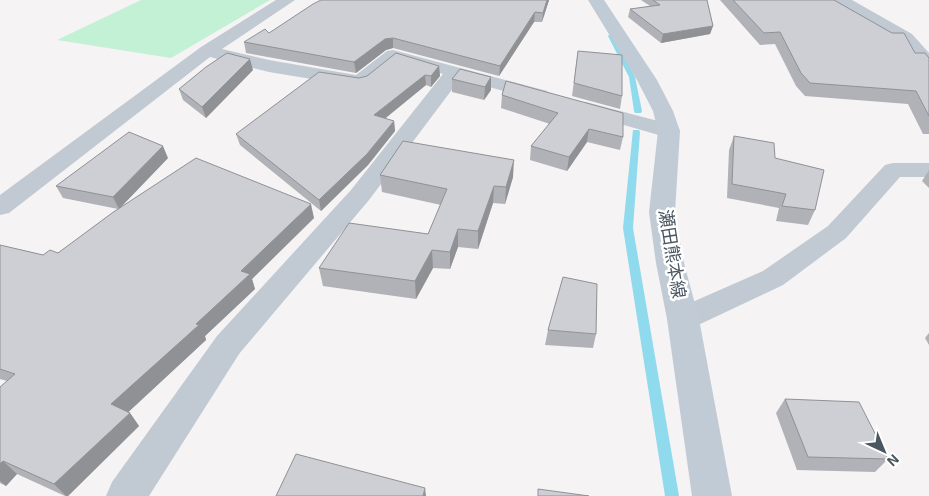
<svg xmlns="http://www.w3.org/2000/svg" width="929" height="496" font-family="'Exo 2','Noto Sans JP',sans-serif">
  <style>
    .green { fill: #c3f1d5 }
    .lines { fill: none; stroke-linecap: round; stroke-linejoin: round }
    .stream { fill: #90daee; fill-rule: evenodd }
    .street { fill: #c1cad2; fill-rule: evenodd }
    .secondary { fill: #c1cbd6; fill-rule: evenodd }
    .wall { fill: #b0b2b7 }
    .shaded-wall { fill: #909195 }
    .building { fill: #cdcfd5; stroke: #909195 }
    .labels { text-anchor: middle; stroke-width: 5; stroke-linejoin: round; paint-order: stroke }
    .street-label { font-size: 18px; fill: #4a5661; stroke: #fff }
  </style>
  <rect width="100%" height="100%" fill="#f5f3f3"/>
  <!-- green -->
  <polygon class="green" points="141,0 270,0 171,58 57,40"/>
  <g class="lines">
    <!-- stream -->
    <g class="stream">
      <polygon points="609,35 614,36 635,77 642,111 641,113 635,113 634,111 629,77 608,36"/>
      <polygon points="633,130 639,130 640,132 633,228 679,496 665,496 623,228"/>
    </g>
    <!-- street -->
    <g class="street">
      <polygon points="276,0 295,0 222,49 269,60 356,75 387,51 393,50 547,91 550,95 547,99 540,101 460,79 369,200 239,354 149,496 106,496 112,482 217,336 351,190 443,74 396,61 367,85 360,87 269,72 210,57 9,213 0,215 0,195 201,47"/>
      <polygon points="833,0 852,0 912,34 929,53 929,70 923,68 900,42 836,3"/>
      <polygon points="586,102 677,126 680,131 677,136 669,138 579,112 576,108 579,104"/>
      <polygon points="893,163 929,163 929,177 900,177 846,238 783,285 694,327 683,331 672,327 667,319 672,311 763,271 828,226 885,165"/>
    </g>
    <!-- secondary -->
    <polygon class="secondary" points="588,0 604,0 657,80 673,111 680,131 675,212 684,263 699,319 732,496 692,496 667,319 656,263 649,212 658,131 653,111 637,80"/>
  </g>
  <!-- wall -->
  <g class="wall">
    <polygon points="549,0 542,22 534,22 499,76 393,48 386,50 356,73 246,53 244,42 269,33"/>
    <polygon points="641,0 707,0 713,26 710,34 661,43 628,17 630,9 650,6"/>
    <polygon points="720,0 834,0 915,53 929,58 929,134 923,134 908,104 805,96 796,86 775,44 760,45"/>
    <polygon points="578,51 622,96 620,109 572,96"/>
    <polygon points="439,66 440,76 431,87 426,85 385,118 394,121 395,131 368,165 321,211 240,145 236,134 359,78"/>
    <polygon points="253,70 206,118 183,100 179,89"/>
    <polygon points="491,77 491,90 484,100 452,92 452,79"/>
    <polygon points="506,81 623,137 620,150 587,142 567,171 530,160 531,146 550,124 501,108 502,95"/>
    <polygon points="734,136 775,158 815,210 808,225 776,221 779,208 727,198 729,150"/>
    <polygon points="168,158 120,208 314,218 252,279 255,289 205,336 206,340 128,412 130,413 139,426 68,496 65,496 17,474 6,486 0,483 0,387 7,381 0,379 0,245 43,255 58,253 118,209 63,198 56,186"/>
    <polygon points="929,170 929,188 922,181"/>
    <polygon points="380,175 513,177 505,204 493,203 478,249 458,247 450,269 433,268 416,299 323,286 319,268 428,234 441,205 382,192"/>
    <polygon points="548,330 596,334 593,348 545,345"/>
    <polygon points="929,333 929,345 925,338"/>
    <polygon points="785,399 888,459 875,472 797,470 776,413"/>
  </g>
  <!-- shaded-wall -->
  <g class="shaded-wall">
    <polygon points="547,0 549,0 542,22 543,13"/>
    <polygon points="535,12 534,22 499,76 500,66"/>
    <polygon points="713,26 710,34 661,43 663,34"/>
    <polygon points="393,38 393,48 386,50 356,73 354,62 385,39"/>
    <polygon points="250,59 253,70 206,118 202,107"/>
    <polygon points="439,66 440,76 431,87 431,76"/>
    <polygon points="425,75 426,85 376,126 374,115"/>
    <polygon points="491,77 491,90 484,100 485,87"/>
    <polygon points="394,121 395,131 368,165 321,211 319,200"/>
    <polygon points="589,129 587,142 567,171 569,157"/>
    <polygon points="163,146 168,158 119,209 113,197"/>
    <polygon points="514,160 513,177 505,204 506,187"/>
    <polygon points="494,186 493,203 478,249 478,231"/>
    <polygon points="311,204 314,218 252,279 255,289 205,336 206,340 122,418 111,404 196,324 241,271"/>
    <polygon points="458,229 458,247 450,269 450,252"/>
    <polygon points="432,250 433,268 416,299 415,281"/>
    <polygon points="130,413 139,426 68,496 66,496 54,484"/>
    <polygon points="3,461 17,474 6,486 0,481 0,464"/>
    <polygon points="425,488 426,496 423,496"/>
  </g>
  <!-- building -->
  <g class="building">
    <polygon points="321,0 547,0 543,13 535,12 500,66 393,38 385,39 354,62 244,42 265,29 269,33 313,4"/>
    <polygon points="653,0 707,0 713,26 663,34 630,9 660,5"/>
    <polygon points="733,0 834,0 892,33 904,33 915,53 925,53 929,58 929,116 916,91 810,83 801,73 780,32 764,33"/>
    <polygon points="578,51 622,55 622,96 574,83"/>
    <polygon points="227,53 250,59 202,107 179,89 206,67"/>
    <polygon points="396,53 439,66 431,76 425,75 374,115 394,121 367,154 319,200 236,134 319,72 359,78 367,76"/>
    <polygon points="460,69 491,77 485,87 452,79"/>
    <polygon points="506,81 623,113 623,137 589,129 569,157 531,146 558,113 502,95"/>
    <polygon points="129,132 163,146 113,197 56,186"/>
    <polygon points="734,136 774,143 775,158 824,170 815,210 782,206 786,194 732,184"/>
    <polygon points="403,141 514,160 506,187 494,186 478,231 458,229 450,252 432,250 415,281 319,268 349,223 428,234 447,189 380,175"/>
    <polygon points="196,158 311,204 241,271 250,274 196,324 199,325 111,404 130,413 54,484 3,461 0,464 0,387 15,374 0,369 0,245 43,255 50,250 58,253 112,213"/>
    <polygon points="563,277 597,284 596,334 548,330"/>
    <polygon points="785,399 859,402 888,459 808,457"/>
    <polygon points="296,454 425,488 423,496 276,496"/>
    <polygon points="538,489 589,496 538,496"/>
  </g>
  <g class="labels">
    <!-- street labels -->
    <g class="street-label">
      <text transform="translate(672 254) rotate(81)" y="6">瀬田熊本線</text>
    </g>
  </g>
  <!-- north arrow -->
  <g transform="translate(884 451) rotate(136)" stroke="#ffffff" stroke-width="4" paint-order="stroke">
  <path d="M0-4L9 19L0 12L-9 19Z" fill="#4a5661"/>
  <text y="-8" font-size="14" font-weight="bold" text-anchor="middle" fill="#4a5661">N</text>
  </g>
</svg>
